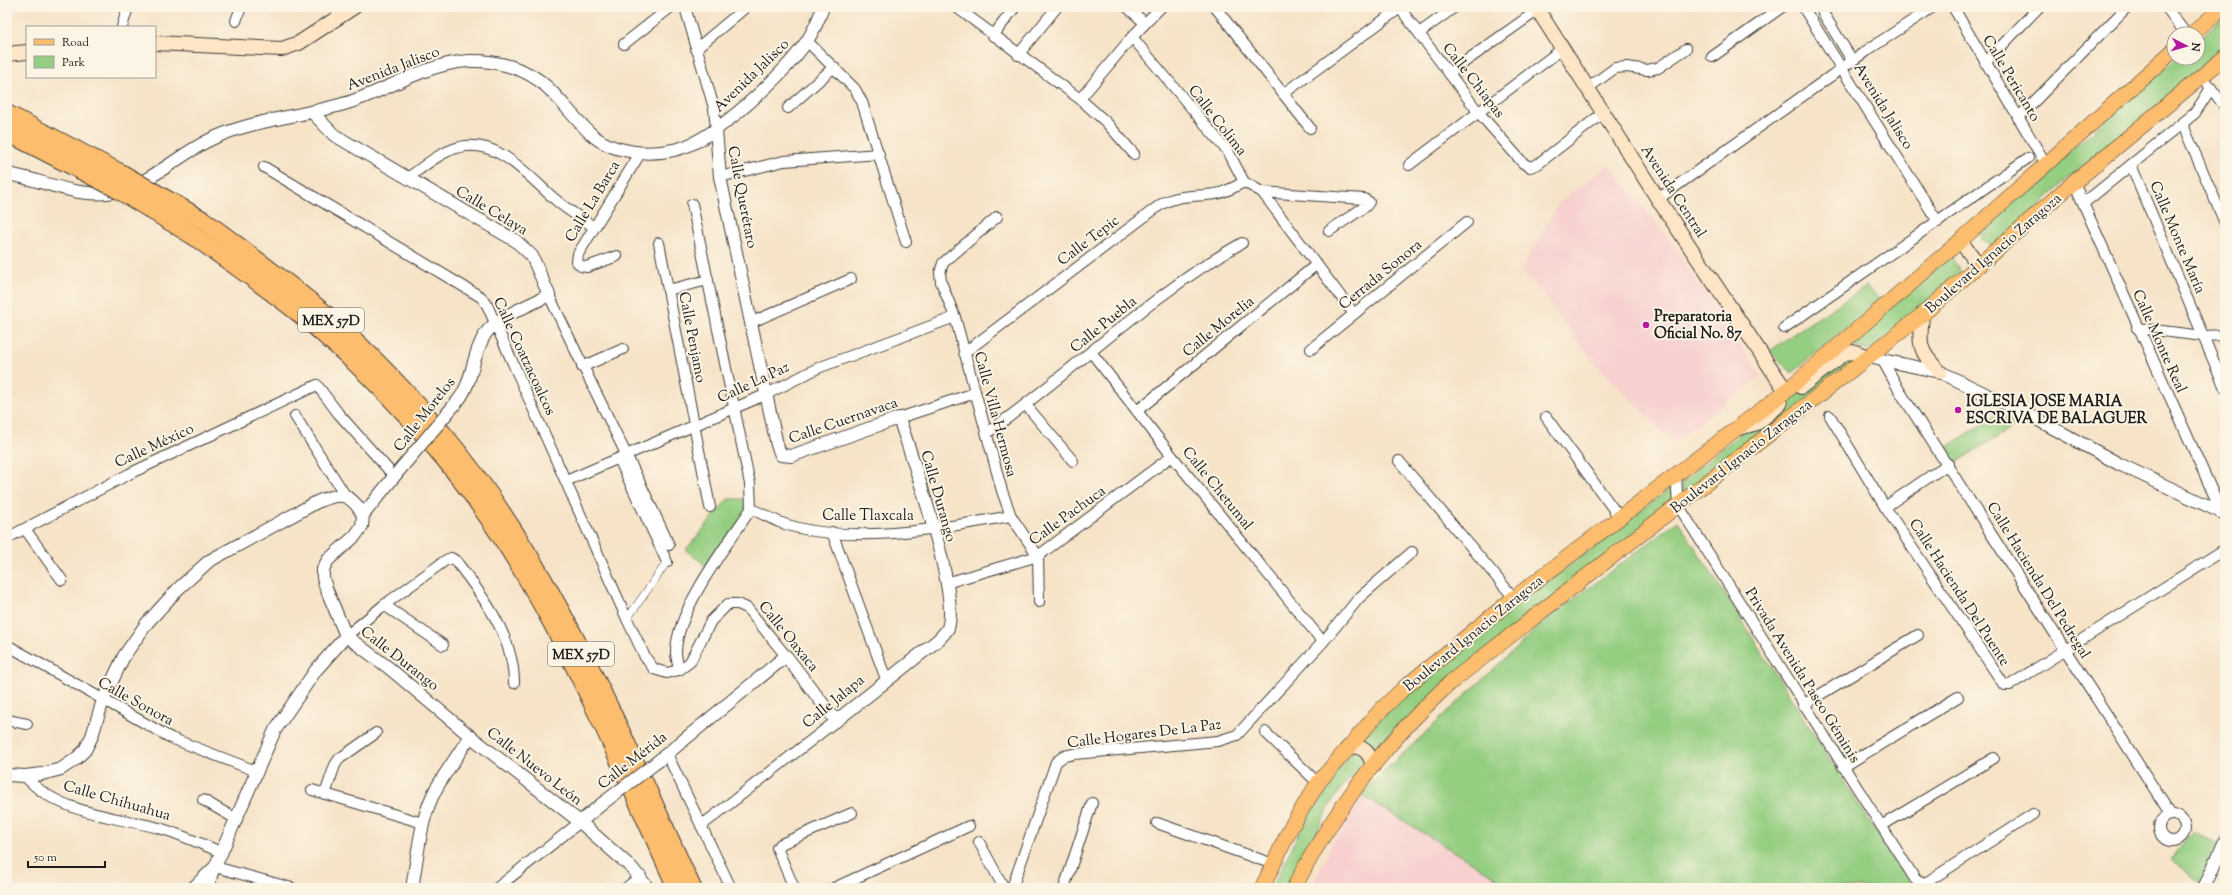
<svg xmlns="http://www.w3.org/2000/svg" width="2232" height="895" font-family="'Sorts Mill Goudy',serif">
  <style>
    .built { fill: #f7d0cf }
    .green { fill: #94ce81; stroke: #58754e }
    .lines { fill: none; stroke-linecap: round; stroke-linejoin: round }
    .pedestrian-casing { stroke: #3d3a36; stroke-width: 8 }
    .minor-casing { stroke: #3d3a36; stroke-width: 12 }
    .tertiary-casing { stroke: #3d3a36; stroke-width: 14 }
    .secondary-casing { stroke: #3d3a36; stroke-width: 16 }
    .primary-casing { stroke: #3d3a36; stroke-width: 16 }
    .motorway-casing { stroke: #3d3a36; stroke-width: 20 }
    .pedestrian { stroke: #fff; stroke-width: 7 }
    .minor { stroke: #fff; stroke-width: 10 }
    .tertiary { stroke: #fff; stroke-width: 12 }
    .secondary { stroke: #fee5c5; stroke-width: 14 }
    .primary { stroke: #fcbd6e; stroke-width: 15 }
    .motorway { stroke: #fcbd6e; stroke-width: 18 }
    .tertiary-bridge-casing { stroke: #3d3a36; stroke-width: 14; stroke-linecap: butt }
    .motorway-bridge-casing { stroke: #3d3a36; stroke-width: 20; stroke-linecap: butt }
    .tertiary-bridge { stroke: #fff; stroke-width: 12 }
    .motorway-bridge { stroke: #fcbd6e; stroke-width: 18 }
    .poi-dot { fill: #b5179e; stroke: #fcf5e5; stroke-width: 1.5 }
    .labels { text-anchor: middle; stroke-width: 4; stroke-linejoin: round; paint-order: stroke }
    .shield { fill: #fcf5e5; stroke: #5f5d58; stroke-width: 1 }
    .shield-label { font-size: 14px; font-weight: bold; fill: #1c1c1c }
    .street-label { font-size: 15px; fill: #1c1c1c; stroke: #fcf5e5 }
    .poi-label { font-size: 15px; font-weight: bold; fill: #1c1c1c; stroke: #fcf5e5; text-anchor: start }
  </style>
  <rect width="100%" height="100%" fill="#fcf5e5"/>
  <filter id="ink" filterUnits="userSpaceOnUse"><feTurbulence type="fractalNoise" baseFrequency=".025" numOctaves="2"/><feDisplacementMap in="SourceGraphic" scale="8" xChannelSelector="R" yChannelSelector="G"/><feConvolveMatrix kernelMatrix="1 2 1 2 8 2 1 2 1" color-interpolation-filters="sRGB"/></filter>
  <filter id="wash" filterUnits="userSpaceOnUse"><feTurbulence type="fractalNoise" baseFrequency=".012" numOctaves="4" result="noise"/><feDisplacementMap in="SourceGraphic" scale="16" xChannelSelector="R" yChannelSelector="G"/><feGaussianBlur stdDeviation="0.9" result="paint"/><feColorMatrix in="noise" values="0 0 0 0 0 0 0 0 0 0 0 0 0 0 0 0 0 1.4 0 .05"/><feComposite in="paint" operator="in"/></filter>
  <g filter="url(#wash)">
    <rect width="100%" height="100%" fill="#f6e3c8"/>
    <!-- built -->
    <g class="built">
      <polygon points="1609,164 1673,244 1761,376 1673,442 1593,361 1538,288 1521,270 1559,203"/>
      <polygon points="1360,794 1513,888 1311,888 1347,814"/>
    </g>
    <!-- green -->
    <g class="green">
      <polygon points="2225,16 2225,52 2077,170 1998,245 1989,244 1982,240 1982,229 1986,224 2177,58 2198,58 2198,40"/>
      <polygon points="1951,256 1962,274 1869,351 1847,345"/>
      <polygon points="1867,286 1880,299 1792,373 1770,351 1796,332"/>
      <polygon points="1853,355 1861,360 1683,498 1682,482 1742,432 1768,419 1841,359"/>
      <polygon points="2001,412 2023,421 1955,463 1946,448"/>
      <polygon points="1671,487 1676,504 1570,584 1376,759 1374,748 1368,744 1359,741 1398,701 1502,614 1571,565"/>
      <polygon points="728,499 748,499 749,509 709,568 686,550"/>
      <polygon points="1678,521 1912,888 1513,888 1360,794 1545,621"/>
      <polygon points="1355,749 1371,758 1360,773 1352,777 1342,787 1331,803 1289,888 1272,888 1317,796"/>
      <polygon points="2192,832 2223,846 2205,886 2171,860"/>
    </g>
  </g>
  <g filter="url(#ink)">
    <g class="lines">
      <!-- pedestrian casing -->
      <g class="pedestrian-casing">
        <polyline id="pedestrian" points="627,619 667,562"/>
      </g>
      <!-- minor casing -->
      <g class="minor-casing">
        <g id="minor">
          <polyline points="685,7 714,108 716,130"/>
          <polyline points="956,7 1080,99 1106,122 1134,154"/>
          <polyline points="1127,7 1145,23"/>
          <polyline points="1215,7 1310,128"/>
          <polyline points="1399,7 1479,113 1523,163 1530,167 1538,164 1603,113"/>
          <polyline points="1803,7 1938,222"/>
          <polyline points="1823,7 1823,13 1852,60"/>
          <polyline points="1953,7 2046,164"/>
          <polyline points="2166,7 2186,34"/>
          <polyline points="236,21 241,7"/>
          <polyline points="122,27 128,7"/>
          <polyline points="1419,33 1455,7"/>
          <polyline points="993,36 1015,7"/>
          <polyline points="1132,37 1229,153 1244,182 1262,192 1354,314"/>
          <polyline points="807,41 855,89 862,102 906,242"/>
          <polyline points="624,44 671,7"/>
          <polyline points="696,49 746,7"/>
          <polyline points="1018,55 1057,7"/>
          <polyline points="1712,57 1782,7"/>
          <polyline points="1985,63 2039,7"/>
          <polyline points="1449,73 1538,10"/>
          <polyline points="2208,84 2225,107"/>
          <polyline points="1588,88 1615,68 1627,67 1647,70 1658,68 1686,49"/>
          <polyline points="1283,94 1400,8"/>
          <polyline points="1080,99 1132,37 1161,7"/>
          <polyline points="788,108 834,67"/>
          <polyline points="2018,118 2127,7"/>
          <polyline points="2182,123 2225,223"/>
          <polyline points="1409,165 1562,49"/>
          <polyline points="2131,165 2225,388"/>
          <polyline points="264,167 481,297 487,305 627,619 645,657 654,669 667,673 679,670 690,662 711,621 728,604 738,604 747,608 786,656"/>
          <polyline points="720,177 784,161 879,154"/>
          <path d="M408,178C424,166 440,152 460,147C500,138 530,179 557,201C569,211 582,219 594,227"/>
          <polyline points="2074,183 2221,511"/>
          <polyline points="1262,192 1364,199 1369,202 1366,206 1329,231"/>
          <polyline points="1658,199 1866,51 1933,7"/>
          <polyline points="2084,203 2195,113 2211,88"/>
          <polyline points="692,204 750,484 751,509"/>
          <polyline points="997,217 943,263 940,273 941,282 955,317 1002,491 1011,516 1038,556 1039,602"/>
          <polyline points="659,243 710,507"/>
          <polyline points="617,256 587,267 581,266 577,262 578,254 641,152"/>
          <polyline points="668,290 708,280"/>
          <path d="M549,295C588,379 631,461 669,545"/>
          <polyline points="752,322 851,279"/>
          <polyline points="1784,328 2028,158"/>
          <polyline points="2137,328 2203,336 2225,335"/>
          <polyline points="1311,349 1467,222"/>
          <polyline points="1091,352 1172,456 1323,642"/>
          <path d="M964,353L1160,205C1178,194 1195,197 1215,194C1225,193 1234,187 1244,182"/>
          <polyline points="1883,361 1899,390 2171,815"/>
          <polyline points="582,367 623,349"/>
          <polyline points="1026,405 1073,461"/>
          <polyline points="1137,411 1317,264"/>
          <polyline points="295,416 345,495"/>
          <polyline points="1830,416 1885,507 2004,685 2010,685 2225,549"/>
          <polyline points="1546,417 1620,518"/>
          <polyline points="899,418 975,393"/>
          <path d="M987,433C1073,372 1149,295 1242,243"/>
          <polyline points="619,459 667,562"/>
          <polyline points="1399,461 1514,598"/>
          <polyline points="1676,476 1678,505 1915,879 1920,883 1927,882 2033,814"/>
          <polyline points="566,481 767,394 818,368 955,317"/>
          <polyline points="1885,507 1948,464"/>
          <path d="M751,509C761,513 770,518 779,522C845,547 944,528 1011,516"/>
          <polyline points="25,529 62,580"/>
          <polyline points="832,532 886,679"/>
          <polyline points="7,538 129,474 317,385 338,413 394,476"/>
          <polyline points="946,583 1038,556 1172,456"/>
          <polyline points="384,605 443,645"/>
          <path d="M346,636L384,605L446,560L451,558L456,561C483,596 514,637 514,683"/>
          <polyline points="7,645 171,738 256,771"/>
          <path d="M679,670C678,664 676,658 676,652C676,611 728,543 751,509"/>
          <polyline points="1803,705 1918,635"/>
          <polyline points="7,720 27,724"/>
          <polyline points="1265,732 1318,783"/>
          <polyline points="667,754 731,888"/>
          <polyline points="1843,767 1958,697"/>
          <path d="M25,776C56,813 115,817 159,828C180,834 201,844 221,852"/>
          <polyline points="312,790 423,823"/>
          <polyline points="325,794 335,765 339,759 376,733"/>
          <polyline points="203,800 236,819"/>
          <circle cx="2172" cy="828" r="13"/>
          <polyline points="1157,823 1273,864"/>
          <polyline points="701,826 836,721"/>
          <polyline points="1881,826 1994,758"/>
          <polyline points="979,842 1004,888"/>
          <polyline points="208,888 215,867 292,888"/>
          <polyline points="497,888 580,822"/>
          <polyline points="626,888 641,876"/>
          <polyline points="794,888 777,848 781,844 852,813"/>
          <polyline points="834,888 969,826"/>
          <polyline points="1012,888 1056,762 1064,756 1074,754 1218,741 1237,735 1323,642 1359,598 1412,552"/>
          <polyline points="1064,888 1092,803"/>
        </g>
      </g>
      <!-- tertiary casing -->
      <g class="tertiary-casing">
        <g id="tertiary">
          <path d="M312,112L334,135L516,241L532,256L549,295C532,304 497,317 486,333C471,355 474,383 456,403"/>
          <path d="M7,174C42,179 76,199 113,192C153,184 180,152 216,137C259,118 309,116 353,101C391,88 428,63 469,61C496,60 527,68 547,87C562,101 574,118 589,132C611,154 650,156 678,149C716,139 785,73 807,41C814,30 819,19 823,7"/>
          <polyline points="1868,357 1940,372 2031,416 2119,464 2225,514"/>
          <polyline points="397,473 363,515 362,526 355,536 328,560 323,569 323,578 326,588 346,636 389,668 470,736 580,822 632,868 648,888"/>
          <path d="M657,762L786,656L836,721L938,640C941,637 946,632 948,628C960,593 912,458 899,418L791,456L781,455L777,445L720,177L716,130"/>
          <path d="M7,775L25,776L42,774L61,769L76,759L85,750L92,736L103,700L124,656L147,623L178,589L209,561L317,502C340,492 350,492 363,515"/>
          <polyline points="580,822 603,803"/>
          <polyline points="193,888 215,867 275,730 316,670 346,636"/>
          <path d="M412,888C418,855 420,818 436,789C446,771 459,754 470,736"/>
          <polyline points="2204,888 2225,841"/>
        </g>
      </g>
      <!-- secondary casing -->
      <g class="secondary-casing">
        <g id="secondary">
          <polyline points="1536,7 1658,199 1786,391"/>
          <polyline points="155,43 282,49 299,43 354,7"/>
          <polyline points="7,54 27,52"/>
          <polyline points="1960,241 1979,265"/>
          <path d="M1922,315C1919,344 1918,351 1940,372"/>
          <polyline points="1801,387 1845,353 1855,352 1868,357"/>
          <polyline points="1739,428 1757,423 1780,404"/>
          <path d="M1346,750L1352,746C1365,747 1370,754 1373,766"/>
        </g>
      </g>
      <!-- primary casing -->
      <g class="primary-casing">
        <g id="primary">
          <polyline points="2192,34 2223,7"/>
          <polyline points="1262,888 1291,827 1318,783 1380,711 1404,688 1514,598 1786,391 1960,241 2174,50"/>
          <path d="M1294,888C1334,810 1386,741 1451,682L1922,315L2060,194L2225,57"/>
        </g>
      </g>
      <!-- motorway casing -->
      <g class="motorway-casing">
        <g id="motorway">
          <path d="M204,221C247,253 290,284 331,319C371,354 408,394 443,434C553,565 621,734 692,888"/>
          <path d="M194,236C231,263 269,288 304,317C351,356 395,400 434,446C544,574 607,736 677,888"/>
        </g>
      </g>
      <!-- pedestrian -->
      <use href="#pedestrian" class="pedestrian"/>
      <!-- minor -->
      <use href="#minor" class="minor"/>
      <!-- tertiary -->
      <use href="#tertiary" class="tertiary"/>
      <!-- secondary -->
      <use href="#secondary" class="secondary"/>
      <!-- primary -->
      <use href="#primary" class="primary"/>
      <!-- motorway -->
      <use href="#motorway" class="motorway"/>
      <!-- tertiary-bridge casing -->
      <g class="tertiary-bridge-casing">
        <g id="tertiary-bridge">
          <polyline points="397,473 456,403"/>
          <polyline points="603,803 657,762"/>
        </g>
      </g>
      <!-- motorway-bridge casing -->
      <g class="motorway-bridge-casing">
        <g id="motorway-bridge">
          <polyline points="7,114 122,174 204,221"/>
          <polyline points="7,132 116,188 194,236"/>
        </g>
      </g>
      <!-- tertiary-bridge -->
      <use href="#tertiary-bridge" class="tertiary-bridge"/>
      <!-- motorway-bridge -->
      <use href="#motorway-bridge" class="motorway-bridge"/>
    </g>
  </g>
  <!-- markers -->
  <g class="poi-dot">
    <circle cx="1646" cy="325" r="4"/>
    <circle cx="1958" cy="410" r="4"/>
  </g>
  <g class="labels">
    <!-- shield labels -->
    <g class="shield">
      <rect x="298" y="308" width="66" height="24" rx="3"/>
      <rect x="548" y="642" width="66" height="24" rx="3"/>
    </g>
    <g class="shield-label">
      <text x="331" y="325">MEX 57D</text>
      <text x="581" y="659">MEX 57D</text>
    </g>
    <!-- street labels -->
    <g class="street-label">
      <text transform="translate(393 68) rotate(-21)" y="5">Avenida Jalisco</text>
      <text transform="translate(751 75) rotate(-44)" y="5">Avenida Jalisco</text>
      <text transform="translate(2012 78) rotate(59)" y="5">Calle Pericanto</text>
      <text transform="translate(1474 80) rotate(52)" y="5">Calle Chiapas</text>
      <text transform="translate(1884 106) rotate(58)" y="5">Avenida Jalisco</text>
      <text transform="translate(1218 120) rotate(52)" y="5">Calle Colima</text>
      <text transform="translate(1674 191) rotate(57)" y="5">Avenida Central</text>
      <text transform="translate(743 197) rotate(79)" y="5">Calle Querétaro</text>
      <text transform="translate(592 201) rotate(-59)" y="5">Calle La Barca</text>
      <text transform="translate(492 210) rotate(31)" y="5">Calle Celaya</text>
      <text transform="translate(2178 237) rotate(67)" y="5">Calle Monte María</text>
      <text transform="translate(1088 240) rotate(-37)" y="5">Calle Tepic</text>
      <text transform="translate(1993 253) rotate(-41)" y="5">Boulevard Ignacio Zaragoza</text>
      <text transform="translate(1380 274) rotate(-39)" y="5">Cerrada Sonora</text>
      <text transform="translate(1103 324) rotate(-39)" y="5">Calle Puebla</text>
      <text transform="translate(1218 326) rotate(-39)" y="5">Calle Morelia</text>
      <text transform="translate(693 337) rotate(79)" y="5">Calle Penjamo</text>
      <text transform="translate(2160 341) rotate(66)" y="5">Calle Monte Real</text>
      <text transform="translate(525 356) rotate(65)" y="5">Calle Coatzacoalcos</text>
      <text transform="translate(753 382) rotate(-25)" y="5">Calle La Paz</text>
      <text transform="translate(424 414) rotate(-52)" y="5">Calle Morelos</text>
      <text transform="translate(996 414) rotate(75)" y="5">Calle Villa Hermosa</text>
      <text transform="translate(843 420) rotate(-19)" y="5">Calle Cuernavaca</text>
      <text transform="translate(154 445) rotate(-25)" y="5">Calle México</text>
      <text transform="translate(1741 456) rotate(-38)" y="5">Boulevard Ignacio Zaragoza</text>
      <text transform="translate(1218 488) rotate(51)" y="5">Calle Chetumal</text>
      <text transform="translate(939 496) rotate(74)" y="5">Calle Durango</text>
      <text x="868" y="520">Calle Tlaxcala</text>
      <text transform="translate(1067 515) rotate(-36)" y="5">Calle Pachuca</text>
      <text transform="translate(2039 580) rotate(58)" y="5">Calle Hacienda Del Pedregal</text>
      <text transform="translate(1960 592) rotate(57)" y="5">Calle Hacienda Del Puente</text>
      <text transform="translate(1473 633) rotate(-39)" y="5">Boulevard Ignacio Zaragoza</text>
      <text transform="translate(789 636) rotate(51)" y="5">Calle Oaxaca</text>
      <text transform="translate(400 658) rotate(38)" y="5">Calle Durango</text>
      <text transform="translate(1803 675) rotate(58)" y="5">Privada Avenida Paseo Géminis</text>
      <text transform="translate(136 701) rotate(29)" y="5">Calle Sonora</text>
      <text transform="translate(833 701) rotate(-39)" y="5">Calle Jalapa</text>
      <text transform="translate(1144 733) rotate(-7)" y="5">Calle Hogares De La Paz</text>
      <text transform="translate(632 760) rotate(-38)" y="5">Calle Mérida</text>
      <text transform="translate(535 766) rotate(38)" y="5">Calle Nuevo León</text>
      <text transform="translate(117 800) rotate(16)" y="5">Calle Chihuahua</text>
    </g>
    <!-- poi labels -->
    <g class="poi-label">
      <text x="1654" y="321">Preparatoria<tspan x="1654" dy="17">Oficial No. 87</tspan></text>
      <text x="1966" y="406">IGLESIA JOSE MARIA<tspan x="1966" dy="17">ESCRIVA DE BALAGUER</tspan></text>
    </g>
  </g>
  <!-- margin -->
  <rect width="2232" height="895" fill="none" stroke="#fcf5e5" stroke-width="24"/>
  <!-- legend -->
  <rect x="26" y="26" width="130" height="52" fill="#fcf5e5" stroke="#a29e95"/>
  <rect x="34" y="39" width="20" height="6" fill="#fcbd6e" stroke="#a29e95"/>
  <text x="62" y="46" font-size="12" fill="#1c1c1c">Road</text>
  <rect x="34" y="56" width="20" height="12" fill="#94ce81" stroke="#a29e95"/>
  <text x="62" y="66" font-size="12" fill="#1c1c1c">Park</text>
  <!-- north arrow -->
  <g transform="translate(2186 46) rotate(96)"><circle r="19" fill="#fcf5e5" stroke="#a29e95"/>
  <path d="M0-3L7 15L0 10L-7 15Z" fill="#b5179e"/>
  <text y="-6" font-size="11" font-weight="bold" text-anchor="middle" fill="#1c1c1c">N</text>
  </g>
  <!-- scale -->
  <path d="M28 861v6h77v-6" fill="none" stroke="#1c1c1c" stroke-width="2"/>
  <text x="34" y="861" font-size="12" fill="#1c1c1c" stroke="#fcf5e5" stroke-width="3" paint-order="stroke">50 m</text>
</svg>
